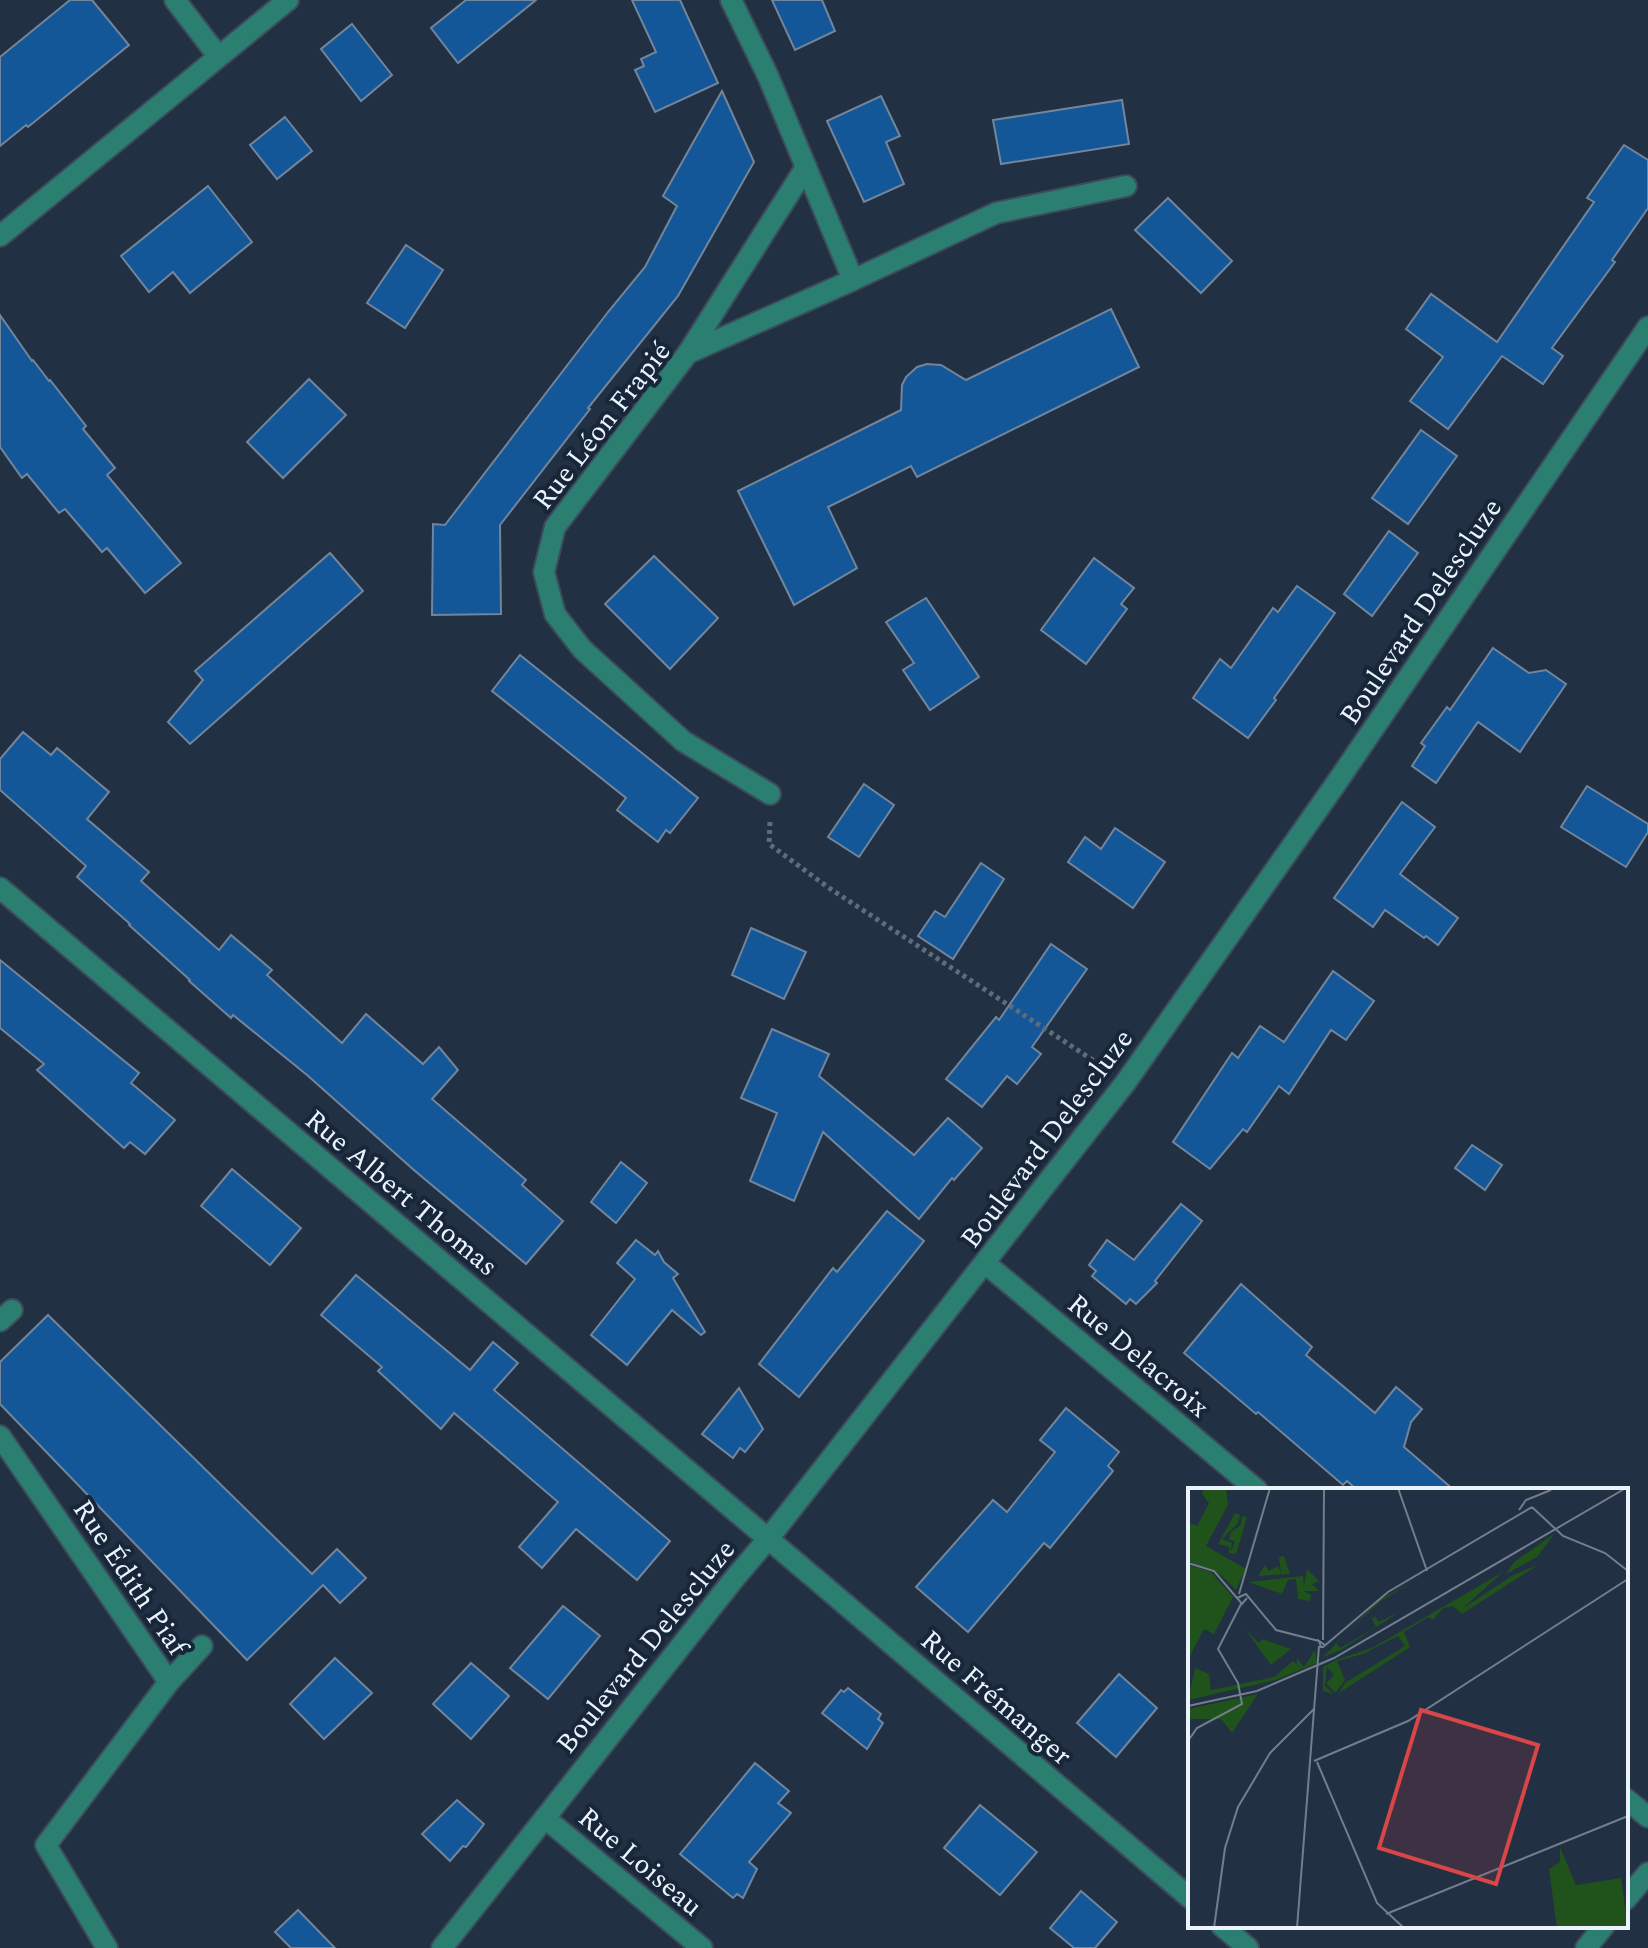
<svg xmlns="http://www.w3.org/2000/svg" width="1648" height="1948" font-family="Spectral,serif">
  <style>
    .building { fill: #135798; stroke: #73859b; stroke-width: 2 }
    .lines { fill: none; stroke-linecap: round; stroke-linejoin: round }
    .minor-casing { stroke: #3d4b5c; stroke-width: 24 }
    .tertiary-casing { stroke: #3d4b5c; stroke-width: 24 }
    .path { stroke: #5f6c7c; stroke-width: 5; stroke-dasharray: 4 4; stroke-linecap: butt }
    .minor { stroke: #2a7f71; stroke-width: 20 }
    .tertiary { stroke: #2a7f71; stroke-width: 20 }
    .labels { text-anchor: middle; stroke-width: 8; stroke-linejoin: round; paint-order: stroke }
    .street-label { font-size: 28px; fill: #ebf3fd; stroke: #172638 }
    .inset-road { fill: none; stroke: #727e8d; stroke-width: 2 }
    .view { fill: #d94648; fill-opacity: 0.15; stroke: #d94648; stroke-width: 4 }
    .inset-edge { fill: none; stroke: #ebf3fd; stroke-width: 4 }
  </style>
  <rect width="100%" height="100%" fill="#213042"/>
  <!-- building -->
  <g class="building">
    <polygon points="70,0 92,0 129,45 28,127 26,125 0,146 0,57"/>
    <polygon points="466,0 536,0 458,63 431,28"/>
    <polygon points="632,0 680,0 718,83 655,112 635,70 644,66 641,59 656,52"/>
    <polygon points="772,0 822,0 835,31 795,50"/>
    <polygon points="352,24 392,75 361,101 321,49"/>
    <polygon points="722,91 754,162 678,296 588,408 590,409 500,525 501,614 432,615 433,524 445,525 608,312 645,267 677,206 663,196"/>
    <polygon points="881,96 900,136 886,142 904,184 864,202 827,121"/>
    <polygon points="1122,100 1129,144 1001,164 993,120"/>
    <polygon points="285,117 312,151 277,179 250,145"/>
    <polygon points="1624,145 1648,160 1648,208 1612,260 1615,262 1552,348 1563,356 1543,384 1502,356 1448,429 1410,401 1443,357 1406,329 1431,294 1497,342 1594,202 1587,198"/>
    <polygon points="208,186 252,242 190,293 173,272 149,292 121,256"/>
    <polygon points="1168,198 1232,261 1201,293 1135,230"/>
    <polygon points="406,245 443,270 405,328 367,303"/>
    <polygon points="1111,309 1139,367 917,477 911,466 828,507 857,568 794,605 738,491 901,410 902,385 906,377 917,367 927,364 941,365 966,380"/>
    <polygon points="0,315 32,361 33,360 49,381 50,380 86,426 83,429 115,468 107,475 181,563 145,593 107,548 102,552 65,509 59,513 27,474 22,478 0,447"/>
    <polygon points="309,379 346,415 283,478 247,442"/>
    <polygon points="1421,430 1457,456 1408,524 1372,498"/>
    <polygon points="1389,531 1418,553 1372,616 1344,594"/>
    <polygon points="330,553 363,591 190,744 168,722 203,680 195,671"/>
    <polygon points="654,556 718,618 670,669 605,604"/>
    <polygon points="1094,558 1134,588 1121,604 1127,609 1086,664 1041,630"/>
    <polygon points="1297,586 1335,613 1274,698 1276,700 1248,738 1193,698 1220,659 1231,668 1273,608 1278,612"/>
    <polygon points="926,598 979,677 930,710 903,670 914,663 886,622"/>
    <polygon points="1493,648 1529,673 1546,670 1566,684 1520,752 1478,722 1436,783 1412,766 1425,746 1421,743 1447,707 1450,710"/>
    <polygon points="520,655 698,798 670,833 666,830 658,842 617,810 626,798 492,691"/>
    <polygon points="23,732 51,755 57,748 109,792 87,819 149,872 141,881 219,950 231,935 272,970 267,975 342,1043 366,1014 423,1064 439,1047 458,1070 432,1099 526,1180 522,1185 563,1221 526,1264 415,1171 307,1075 233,1015 231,1018 189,981 190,980 129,925 130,924 77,877 86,866 0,790 0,759"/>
    <polygon points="864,784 894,805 859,857 828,837"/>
    <polygon points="1587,786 1648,824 1648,832 1626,867 1561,827"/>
    <polygon points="1402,802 1435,827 1400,874 1458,918 1438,945 1426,936 1424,938 1385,910 1373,927 1334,898"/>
    <polygon points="1115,828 1165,862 1133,908 1068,862 1085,837 1101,849"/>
    <polygon points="981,863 1004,879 953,959 918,936 935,911 945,917"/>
    <polygon points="751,928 806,952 784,999 732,975"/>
    <polygon points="1051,944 1087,969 1032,1047 1041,1054 1017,1084 1007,1076 982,1107 946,1079 996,1017 999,1020"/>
    <polygon points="0,960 139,1073 131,1083 175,1120 145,1154 130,1142 124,1148 37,1070 44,1064 0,1028"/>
    <polygon points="1333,971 1374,1001 1346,1040 1331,1030 1289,1094 1279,1086 1247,1132 1243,1129 1210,1169 1173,1142 1232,1053 1238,1058 1260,1026 1284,1042"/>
    <polygon points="772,1029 829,1054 819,1076 914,1155 948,1118 982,1148 954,1180 952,1178 919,1219 823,1132 794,1201 750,1181 777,1113 741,1098"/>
    <polygon points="1472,1145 1502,1165 1485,1190 1455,1168"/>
    <polygon points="621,1162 647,1183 616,1223 591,1202"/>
    <polygon points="232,1169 301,1228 270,1265 201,1206"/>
    <polygon points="1181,1204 1202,1221 1155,1281 1157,1283 1136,1304 1130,1299 1126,1304 1092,1276 1096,1271 1089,1265 1107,1240 1134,1260"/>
    <polygon points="887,1211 924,1241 799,1397 759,1364 833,1268 837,1272"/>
    <polygon points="636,1240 655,1255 658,1251 664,1262 678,1274 673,1278 705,1332 701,1335 672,1310 627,1365 591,1335 635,1279 617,1263"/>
    <polygon points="356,1275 470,1370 493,1342 518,1363 494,1390 670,1541 637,1580 576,1529 542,1568 519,1547 558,1502 454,1413 441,1429 378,1371 382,1367 321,1315"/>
    <polygon points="1241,1284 1312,1347 1306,1355 1375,1413 1396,1387 1422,1409 1411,1422 1404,1447 1454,1490 1357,1490 1347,1481 1343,1485 1258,1412 1256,1414 1184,1353"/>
    <polygon points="48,1315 312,1574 337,1549 366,1578 340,1603 323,1585 247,1660 0,1404 0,1362"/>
    <polygon points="739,1388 763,1429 745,1452 740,1448 733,1458 702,1434"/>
    <polygon points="1066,1408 1119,1452 1108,1466 1113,1471 1050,1548 1044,1543 968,1632 916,1587 993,1500 1007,1512 1055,1452 1040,1440"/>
    <polygon points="563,1606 600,1636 548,1699 510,1668"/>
    <polygon points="335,1658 372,1693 324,1739 290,1704"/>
    <polygon points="471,1663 509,1696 471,1739 433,1704"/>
    <polygon points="1119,1674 1157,1708 1116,1757 1077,1723"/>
    <polygon points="848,1688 881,1714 878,1719 883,1723 867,1749 822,1713 841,1690 844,1692"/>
    <polygon points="755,1763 789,1791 778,1803 791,1813 749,1862 757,1869 743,1898 737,1894 733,1898 680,1854"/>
    <polygon points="457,1800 484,1824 466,1847 463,1846 450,1861 422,1834"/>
    <polygon points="980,1805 1037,1852 1000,1895 944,1848"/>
    <polygon points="1081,1891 1117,1922 1095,1948 1074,1948 1050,1928"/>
    <polygon points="298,1910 335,1948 291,1948 275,1932"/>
  </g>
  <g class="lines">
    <!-- minor casing -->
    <g class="minor-casing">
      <g id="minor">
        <polyline points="175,0 218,56"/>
        <polyline points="731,0 768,76 853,280 996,213 1126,186"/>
        <polyline points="688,353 806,167"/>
        <polyline points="770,794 683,741 582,649 555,614 544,572 555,527 688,353 853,280"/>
        <polyline points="0,888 825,1587 1190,1898"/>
        <polyline points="985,1263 1257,1490"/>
        <polyline points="0,1321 12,1310"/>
        <polyline points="0,1436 169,1682 46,1845 107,1948"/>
        <polyline points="169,1682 202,1646"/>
        <polyline points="1626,1799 1648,1817"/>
        <polyline points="545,1818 702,1948"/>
        <polyline points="1222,1926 1248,1948"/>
        <polyline points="442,1948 734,1579 768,1539 1126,1082 1335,785 1648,327"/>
      </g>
    </g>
    <!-- tertiary casing -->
    <g class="tertiary-casing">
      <g id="tertiary">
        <polyline points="0,236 288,0"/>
        <polyline points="1626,1899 1648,1873"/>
        <polyline points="1586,1948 1604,1926"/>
      </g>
    </g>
    <!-- path -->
    <polyline class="path" points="770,822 769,844 829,888 1102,1066"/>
    <!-- minor -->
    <use href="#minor" class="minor"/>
    <!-- tertiary -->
    <use href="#tertiary" class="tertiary"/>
  </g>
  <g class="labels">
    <!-- street labels -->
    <g class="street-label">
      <text transform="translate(601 425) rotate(-52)" y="10">Rue Léon Frapié</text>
      <text transform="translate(1420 611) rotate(-56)" y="10">Boulevard Delescluze</text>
      <text transform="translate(1046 1138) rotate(-53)" y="10">Boulevard Delescluze</text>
      <text transform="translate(402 1192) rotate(40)" y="10">Rue Albert Thomas</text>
      <text transform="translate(1139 1355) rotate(40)" y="10">Rue Delacroix</text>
      <text transform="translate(131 1577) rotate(56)" y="10">Rue Édith Piaf</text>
      <text transform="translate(645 1646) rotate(-51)" y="10">Boulevard Delescluze</text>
      <text transform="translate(997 1697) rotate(41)" y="10">Rue Frémanger</text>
      <text transform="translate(641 1861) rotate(40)" y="10">Rue Loiseau</text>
    </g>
  </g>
  <!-- overview -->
  <g transform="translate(1188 1488)">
    <rect width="440" height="440" fill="#213042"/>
    <path d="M16,0H38L40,17L18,58L58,81L48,102L34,88L0,73V41L3,35L9,38L21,15L14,6ZM47,25L52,27L50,35L34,51L44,55L43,64L47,53L41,52L43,44L53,37L54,28L59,29L48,66L40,65L42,59L30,56ZM367,45L349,69L318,86L326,74ZM96,68L102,86L70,88L77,77L81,83L90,78L93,86L91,69ZM0,77L23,84L45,109L26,146L16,141L0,172ZM350,77L274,126L265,118L255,120L245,132L240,129L216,144L222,159L151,205L157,195L217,158L210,148L175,166L149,173L157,192L147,205L138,195L146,187L139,179L137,198L145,206L135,203V179L148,172L186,159L315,84L274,121L325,87ZM119,81L131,93L124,96L131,103H115L123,107L122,113L110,111L108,91L100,92L94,106L60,94L115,88L116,98ZM226,93L193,113L148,155L152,160L188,139L184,131L200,117L187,128L190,134L210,125L153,162L135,169L191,112ZM57,141L71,155L74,151L103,161L83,177ZM127,162L129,175L88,192L0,212L7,180L21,186L23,202L86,189L105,173L109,177V170L116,179ZM70,206L44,245L33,231H0V221ZM372,359L388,397L433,390L440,440H369L361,381L372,374Z" fill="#20521c"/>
    <path class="inset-road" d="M210,0L239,83M344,19L375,48L417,65L440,83M331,22L338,12L363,2M0,75L26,83L49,110M51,106L82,0M59,110L54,116L49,110L58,106L88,142L131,153M135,152L136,0M137,157L131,153L133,159H135L141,154L200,104L344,19M0,218L69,203L146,170L438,0M0,253L9,240L54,216L50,195L30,161L53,116M126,273L220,233L440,91M129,274L189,415L216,440M198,426L440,328M26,440L37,360L50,319L82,265L126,221M109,440L131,158"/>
    <path class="view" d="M233,222L350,257L308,396L191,360Z"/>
    <rect width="440" height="440" class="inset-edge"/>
  </g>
</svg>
